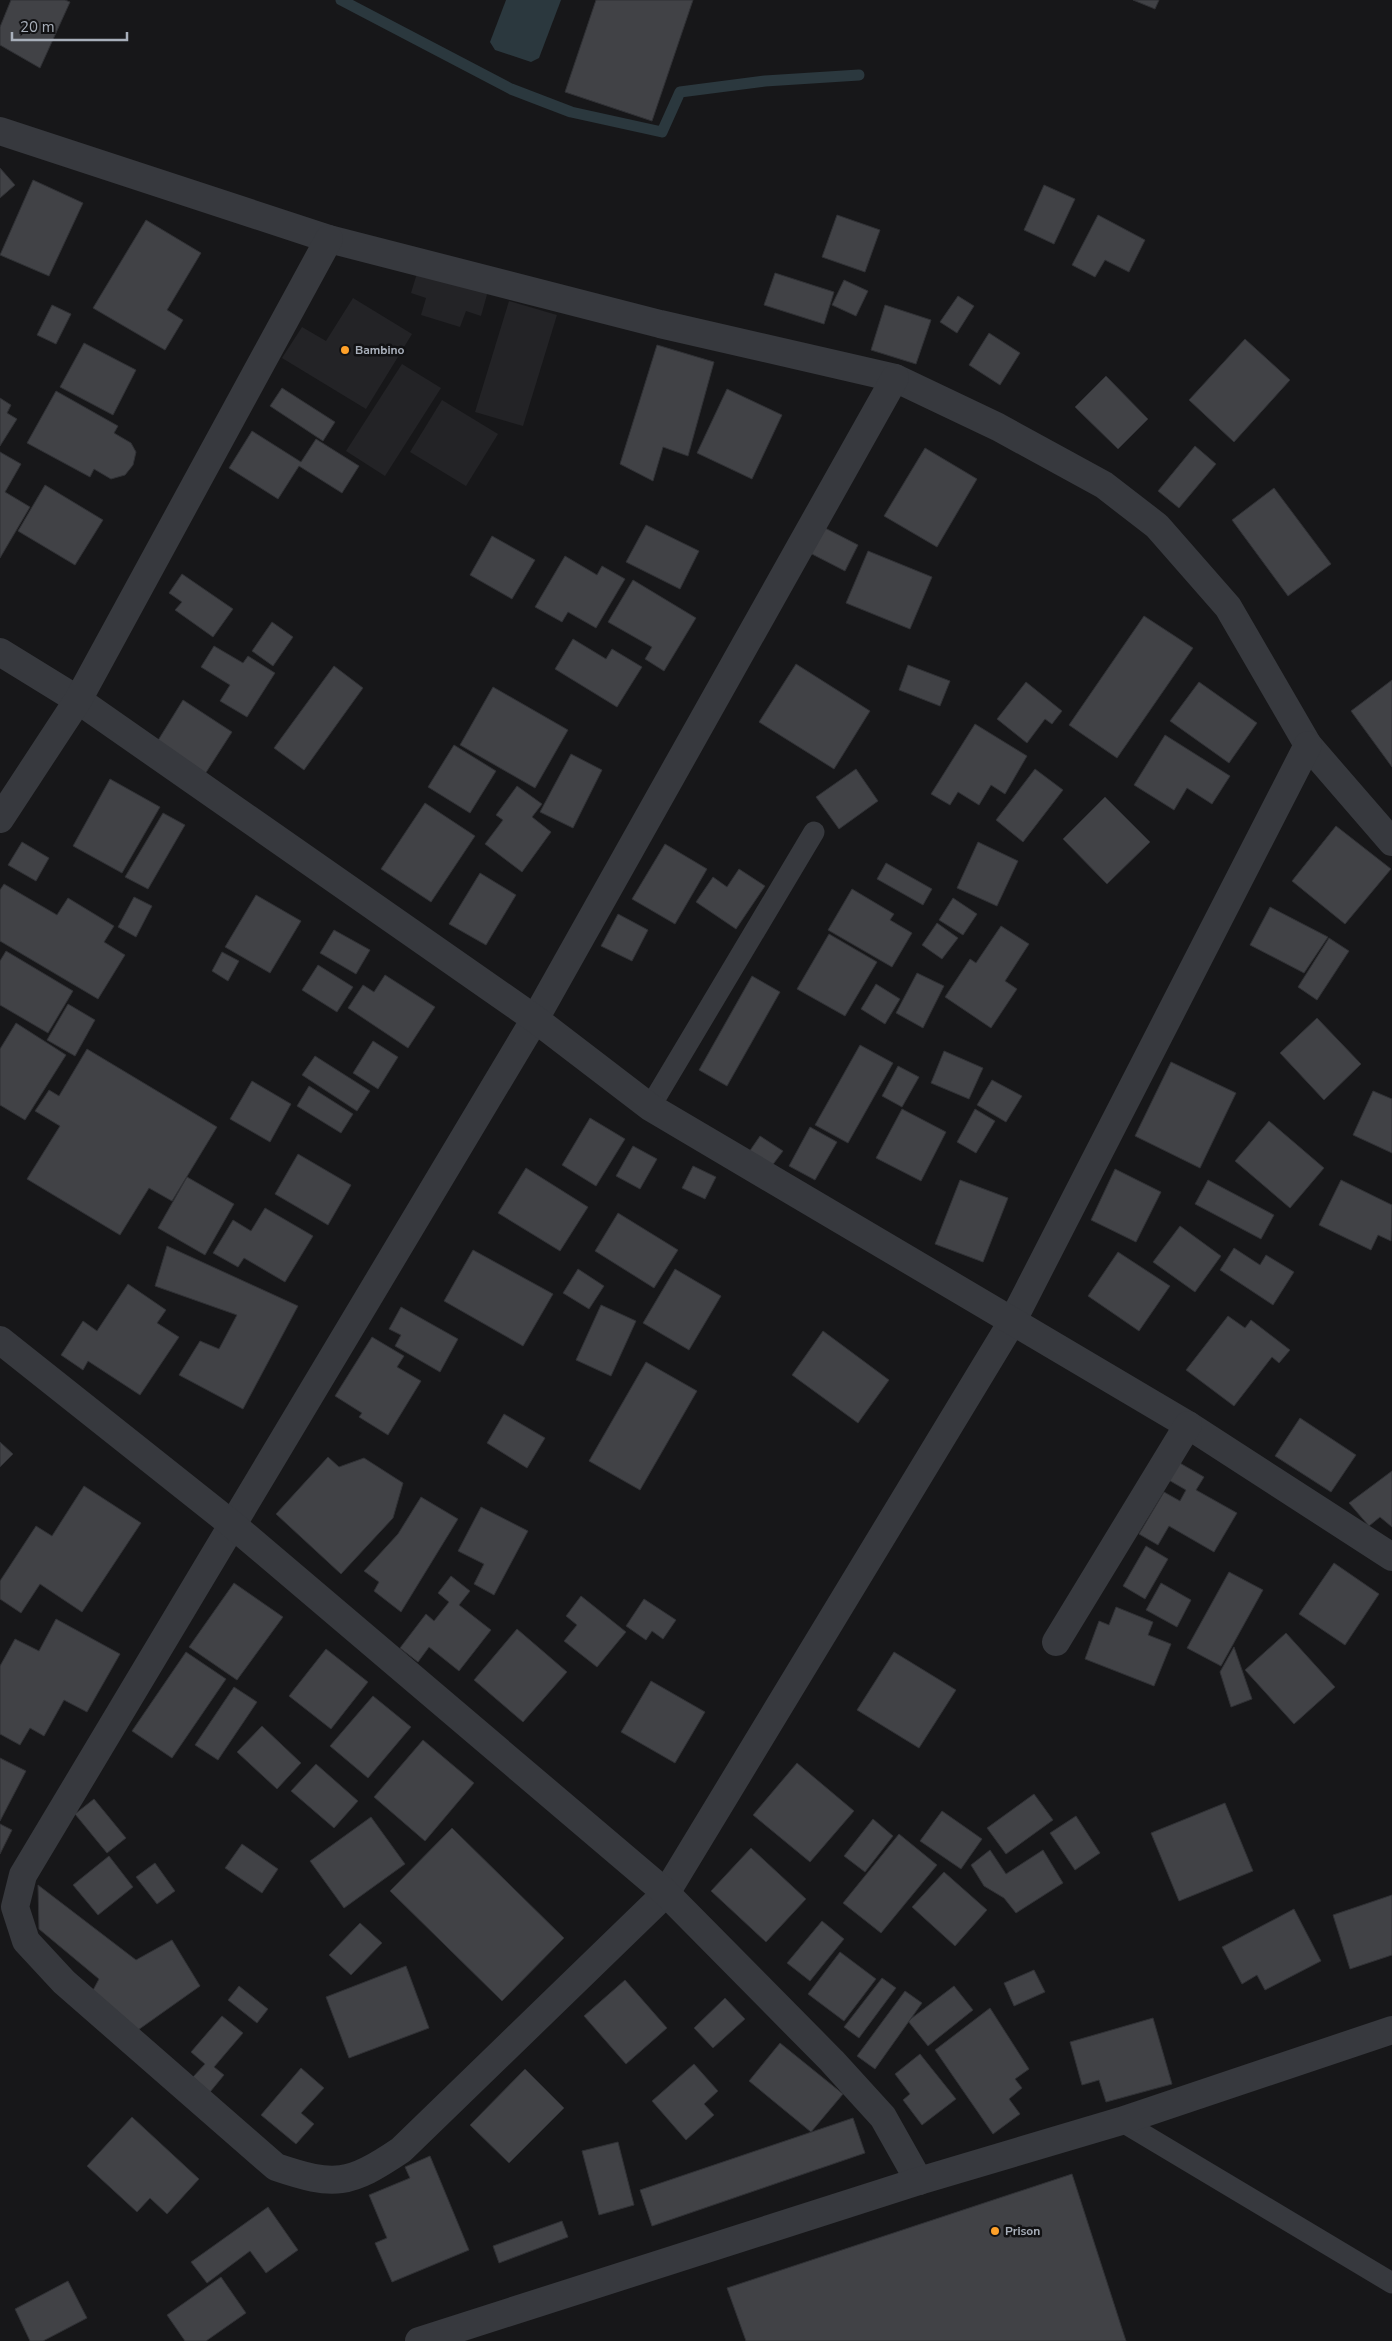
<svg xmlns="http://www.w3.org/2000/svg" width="1392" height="2341" font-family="'Nunito Sans',sans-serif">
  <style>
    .built { fill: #232326 }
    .water { fill: #2b383e }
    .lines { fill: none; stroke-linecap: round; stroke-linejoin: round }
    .stream { stroke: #2b383e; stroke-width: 11 }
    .building { fill: #414246; stroke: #303135 }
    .service { stroke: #37393e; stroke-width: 21 }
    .minor { stroke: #37393e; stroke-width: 28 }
    .poi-dot { fill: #ffa129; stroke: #121214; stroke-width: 2 }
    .labels { text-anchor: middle; stroke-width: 5; stroke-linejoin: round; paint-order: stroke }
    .poi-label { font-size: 12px; font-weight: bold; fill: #a8afba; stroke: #121214; text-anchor: start }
  </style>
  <rect width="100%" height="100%" fill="#171719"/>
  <!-- built -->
  <g class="built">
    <polygon points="418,270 488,291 481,316 466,311 460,327 421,315 426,298 411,293"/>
    <polygon points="353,298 412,334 366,409 282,358 302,327 326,341"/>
    <polygon points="509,301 557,315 523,426 475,412"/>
    <polygon points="402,364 441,388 385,476 346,451"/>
    <polygon points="442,400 498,434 466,486 410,452"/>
  </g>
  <!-- water -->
  <polygon class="water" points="506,0 561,0 539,58 531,62 495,50 490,42"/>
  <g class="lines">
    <!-- stream -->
    <polyline class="stream" points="341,0 511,89 571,112 662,132 680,92 765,81 859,75"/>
  </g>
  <!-- building -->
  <g class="building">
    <polygon points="11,0 65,0 70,2 40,68 0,45 0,27"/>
    <polygon points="596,0 693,0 652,121 565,92"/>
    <polygon points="1133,0 1159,0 1155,9"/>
    <polygon points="0,168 15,185 0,198"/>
    <polygon points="33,180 83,203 49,276 0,255"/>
    <polygon points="1044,185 1075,199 1054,244 1024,230"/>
    <polygon points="837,215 880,230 865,272 822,257"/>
    <polygon points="1098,215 1145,240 1129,272 1105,260 1095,277 1072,265"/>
    <polygon points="146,220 201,253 167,310 183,320 165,350 93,308"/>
    <polygon points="775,273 834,292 824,324 764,305"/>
    <polygon points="844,280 868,291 856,316 832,305"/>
    <polygon points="958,296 974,306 957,333 940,322"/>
    <polygon points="52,305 71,314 56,344 37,335"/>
    <polygon points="885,305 931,320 916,364 871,350"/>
    <polygon points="989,333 1020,353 1000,385 969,365"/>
    <polygon points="1245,339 1290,380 1234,442 1189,400"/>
    <polygon points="84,343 136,370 113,415 60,387"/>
    <polygon points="657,345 714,362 688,456 663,447 653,481 620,464"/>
    <polygon points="1106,376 1148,419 1118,449 1075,407"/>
    <polygon points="282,388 335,422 323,441 270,406"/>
    <polygon points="727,389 782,415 752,479 697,453"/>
    <polygon points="56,391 118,426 114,433 131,443 136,452 133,465 125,475 111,479 94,469 90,477 27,443"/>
    <polygon points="0,398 11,405 7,413 17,419 0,446"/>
    <polygon points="252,431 301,462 316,439 359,466 342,493 299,466 278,499 229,468"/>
    <polygon points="1195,446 1216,464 1179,508 1158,491"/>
    <polygon points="925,448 977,479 937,547 884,516"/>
    <polygon points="0,452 21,464 5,492 30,507 0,558"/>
    <polygon points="45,485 103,520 75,565 18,531"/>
    <polygon points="1274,488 1331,564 1288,596 1232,520"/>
    <polygon points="646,525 699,551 680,589 626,562"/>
    <polygon points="823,527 858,545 845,571 810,553"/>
    <polygon points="492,536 535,560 512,599 470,575"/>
    <polygon points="868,551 932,577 910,629 846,603"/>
    <polygon points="565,556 597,575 602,566 625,579 596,628 568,612 562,622 535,607"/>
    <polygon points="182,574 233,609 213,637 175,610 182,602 169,593"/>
    <polygon points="633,580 696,618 664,671 645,659 652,647 608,622"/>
    <polygon points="1144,616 1193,648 1117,758 1069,725"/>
    <polygon points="272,622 293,637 273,666 252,651"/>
    <polygon points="573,639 606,659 612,649 642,667 617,707 555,669"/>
    <polygon points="214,646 243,663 248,656 275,673 247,717 220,701 230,685 201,667"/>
    <polygon points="796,664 870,711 834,769 759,722"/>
    <polygon points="908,665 950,681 940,706 899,690"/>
    <polygon points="334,666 363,688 304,770 274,748"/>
    <polygon points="1392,680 1392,767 1351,711"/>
    <polygon points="1026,682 1062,711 1052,724 1045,719 1027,743 997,719"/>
    <polygon points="1199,682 1257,723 1229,763 1170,721"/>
    <polygon points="493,687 568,730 535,788 460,745"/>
    <polygon points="183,700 232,732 205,774 157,742"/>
    <polygon points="975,724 1027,756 1005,794 991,785 979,805 958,792 950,805 931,794"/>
    <polygon points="1165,735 1230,776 1212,804 1187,788 1174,810 1134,785"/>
    <polygon points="454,745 496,771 470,813 428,787"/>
    <polygon points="571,754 602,770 573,828 540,812"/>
    <polygon points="856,769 878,801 839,829 816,797"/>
    <polygon points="1035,769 1063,790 1023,842 996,820"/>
    <polygon points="110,779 160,807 122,873 73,846"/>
    <polygon points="517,786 542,804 532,817 551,832 522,872 485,844 503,820 496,815"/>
    <polygon points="1105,797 1150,842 1107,884 1063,839"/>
    <polygon points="425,803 475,836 431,902 381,869"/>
    <polygon points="163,813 185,825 148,889 125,877"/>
    <polygon points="1336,826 1391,869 1345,924 1292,881"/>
    <polygon points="22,842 49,858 36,881 8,865"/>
    <polygon points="978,842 1018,861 997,906 957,888"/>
    <polygon points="665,844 707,869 675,924 632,899"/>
    <polygon points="886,863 932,889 923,905 877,879"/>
    <polygon points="739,869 765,886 736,929 696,902 713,877 727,887"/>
    <polygon points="480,873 516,895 486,945 449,924"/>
    <polygon points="4,884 57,915 68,898 114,926 104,942 125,955 98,999 0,941 0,890"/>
    <polygon points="852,889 894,914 890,920 912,933 892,967 828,930"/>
    <polygon points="256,895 301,921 270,973 225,947"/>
    <polygon points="134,897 152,906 136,937 118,927"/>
    <polygon points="953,898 977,914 963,935 939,920"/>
    <polygon points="1270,907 1328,937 1304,973 1250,945"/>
    <polygon points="618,914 648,930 632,961 601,946"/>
    <polygon points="937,923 958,938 942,959 922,945"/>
    <polygon points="1001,926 1029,944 1005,981 1017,989 991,1028 945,997 970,959 976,963"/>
    <polygon points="334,930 370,950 356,974 320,953"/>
    <polygon points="829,934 877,962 845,1016 797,989"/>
    <polygon points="1329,938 1349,951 1317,1000 1298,987"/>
    <polygon points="6,951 73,991 48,1033 0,1005 0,961"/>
    <polygon points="222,952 239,961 228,981 212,971"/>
    <polygon points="318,965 353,987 337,1012 302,990"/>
    <polygon points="917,973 944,986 923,1028 896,1013"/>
    <polygon points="385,975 435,1007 408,1048 348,1008 363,985 374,992"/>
    <polygon points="752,976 780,992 727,1086 699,1070"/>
    <polygon points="876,984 900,999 885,1024 861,1009"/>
    <polygon points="68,1004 95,1020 75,1056 47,1040"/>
    <polygon points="1317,1018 1361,1064 1324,1100 1280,1053"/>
    <polygon points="16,1023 66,1055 25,1120 0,1105 0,1049"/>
    <polygon points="373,1041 398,1057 378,1089 353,1073"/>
    <polygon points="860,1045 893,1063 848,1143 815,1125"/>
    <polygon points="87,1049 217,1127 172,1201 149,1188 120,1235 27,1179 60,1126 35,1111 49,1090 59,1096"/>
    <polygon points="944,1051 983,1068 969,1099 931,1083"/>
    <polygon points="315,1056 370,1091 357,1111 302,1075"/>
    <polygon points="1171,1062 1236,1093 1200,1168 1135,1136"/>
    <polygon points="898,1066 919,1077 902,1107 882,1096"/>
    <polygon points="992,1080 1022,1096 1006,1122 977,1105"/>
    <polygon points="252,1081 291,1104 270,1142 230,1119"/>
    <polygon points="309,1086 353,1114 341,1133 297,1106"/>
    <polygon points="1373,1091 1392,1099 1392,1153 1353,1135"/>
    <polygon points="902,1109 946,1132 921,1181 876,1158"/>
    <polygon points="975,1109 995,1121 976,1153 957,1142"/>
    <polygon points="590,1118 625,1139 596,1186 562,1165"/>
    <polygon points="1269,1121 1324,1168 1290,1208 1235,1161"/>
    <polygon points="810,1127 837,1142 815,1180 789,1166"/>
    <polygon points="760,1136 783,1151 771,1167 749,1152"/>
    <polygon points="633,1146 657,1159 640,1189 616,1176"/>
    <polygon points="298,1154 351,1185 328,1225 275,1194"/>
    <polygon points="693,1166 716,1177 705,1199 682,1188"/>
    <polygon points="526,1168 588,1207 560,1251 498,1213"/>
    <polygon points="1115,1169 1161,1192 1136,1242 1091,1220"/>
    <polygon points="187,1177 234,1204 205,1255 158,1228"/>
    <polygon points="960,1180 1008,1198 983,1262 935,1244"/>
    <polygon points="1208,1180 1274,1215 1261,1239 1195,1204"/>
    <polygon points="1341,1180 1392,1205 1391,1241 1378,1235 1371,1250 1319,1225"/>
    <polygon points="265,1208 313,1236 285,1282 244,1258 238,1267 213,1253 233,1220 251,1231"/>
    <polygon points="618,1213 678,1250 654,1288 595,1251"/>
    <polygon points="1180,1226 1221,1256 1195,1292 1153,1262"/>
    <polygon points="167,1246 298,1306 243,1409 179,1375 200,1341 219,1349 237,1315 155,1286"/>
    <polygon points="1234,1248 1260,1265 1266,1255 1294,1272 1273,1305 1220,1270"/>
    <polygon points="473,1250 553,1294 523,1346 444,1301"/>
    <polygon points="1118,1252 1170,1286 1139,1331 1088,1296"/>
    <polygon points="578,1269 604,1286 589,1309 563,1293"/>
    <polygon points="675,1269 721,1296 689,1350 643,1323"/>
    <polygon points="128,1284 166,1310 157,1323 179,1337 140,1395 88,1361 83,1370 61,1355 83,1321 97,1331"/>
    <polygon points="601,1305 636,1321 611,1376 576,1360"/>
    <polygon points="401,1307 458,1339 440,1372 395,1346 401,1335 389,1329"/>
    <polygon points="1228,1316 1245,1328 1251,1320 1290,1350 1279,1363 1272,1357 1234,1406 1186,1370"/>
    <polygon points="823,1331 889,1380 858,1423 792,1375"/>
    <polygon points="372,1337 404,1356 397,1367 421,1381 388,1435 359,1417 362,1413 335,1396"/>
    <polygon points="646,1362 697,1391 640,1490 589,1461"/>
    <polygon points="504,1414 545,1438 527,1468 487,1443"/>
    <polygon points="1300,1418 1356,1455 1331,1492 1275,1456"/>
    <polygon points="0,1442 13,1454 0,1467"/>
    <polygon points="328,1457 339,1467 364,1458 403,1483 393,1518 341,1574 276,1514"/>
    <polygon points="1178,1462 1204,1477 1196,1490 1237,1513 1214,1552 1169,1526 1158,1545 1139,1534 1164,1492 1180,1501 1186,1490 1167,1479"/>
    <polygon points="1392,1471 1392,1527 1380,1517 1369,1526 1349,1503"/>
    <polygon points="84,1486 141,1523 82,1612 40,1584 21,1613 0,1599 0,1581 36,1526 52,1536"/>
    <polygon points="421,1497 458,1519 401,1612 374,1591 379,1582 364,1571 398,1534"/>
    <polygon points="481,1507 528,1531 494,1595 474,1584 484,1564 458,1551"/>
    <polygon points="1146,1546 1168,1559 1145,1599 1123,1586"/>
    <polygon points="1334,1563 1379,1594 1345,1645 1299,1614"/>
    <polygon points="1229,1572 1263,1590 1221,1666 1187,1648"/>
    <polygon points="451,1576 470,1591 459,1605 491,1630 459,1671 429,1647 418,1662 400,1648 426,1614 434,1621 449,1602 438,1593"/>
    <polygon points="234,1583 283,1617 237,1680 189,1647"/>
    <polygon points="1161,1583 1191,1600 1177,1627 1146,1610"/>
    <polygon points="581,1596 626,1632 597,1667 564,1641 577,1625 566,1616"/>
    <polygon points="644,1599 676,1620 663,1639 652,1631 646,1640 626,1626"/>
    <polygon points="1116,1607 1153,1622 1148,1635 1171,1644 1154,1686 1085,1659 1099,1621 1109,1625"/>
    <polygon points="56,1619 120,1654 87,1712 64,1700 44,1736 30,1728 20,1745 0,1734 0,1666 15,1639 39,1651"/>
    <polygon points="517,1629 567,1672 523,1722 474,1680"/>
    <polygon points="1286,1633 1335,1687 1294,1724 1245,1670"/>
    <polygon points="1234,1647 1252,1699 1231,1707 1220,1672"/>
    <polygon points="326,1649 368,1682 331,1729 289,1696"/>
    <polygon points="186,1652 226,1679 172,1758 132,1731"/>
    <polygon points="894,1652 956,1690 919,1748 857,1710"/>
    <polygon points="651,1681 705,1712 675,1763 621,1732"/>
    <polygon points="234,1687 257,1702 218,1760 195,1745"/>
    <polygon points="373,1696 411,1727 368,1778 330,1746"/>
    <polygon points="262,1726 301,1763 277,1789 237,1752"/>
    <polygon points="423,1740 474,1783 425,1841 374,1797"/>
    <polygon points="0,1758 26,1771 0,1821"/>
    <polygon points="797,1763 854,1811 810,1862 753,1815"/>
    <polygon points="316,1764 358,1801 334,1828 291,1791"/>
    <polygon points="1034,1794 1053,1820 1006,1854 987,1828"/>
    <polygon points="94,1799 126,1838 107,1853 75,1814"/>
    <polygon points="1225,1803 1253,1871 1179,1901 1151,1833"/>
    <polygon points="942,1811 982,1839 961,1869 920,1841"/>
    <polygon points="1076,1816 1100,1853 1075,1870 1050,1833"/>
    <polygon points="371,1817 405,1864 344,1908 310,1861"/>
    <polygon points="873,1819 893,1836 865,1872 844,1856"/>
    <polygon points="0,1824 12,1830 0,1854"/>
    <polygon points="452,1828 564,1938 502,2001 390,1891"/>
    <polygon points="899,1834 937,1865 881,1933 843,1903"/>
    <polygon points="242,1844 278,1869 262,1893 225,1868"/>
    <polygon points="751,1848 806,1899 766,1942 711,1891"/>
    <polygon points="990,1850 1006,1874 1043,1850 1063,1883 1016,1913 1004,1898 984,1886 971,1865"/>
    <polygon points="109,1856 133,1887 98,1915 73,1885"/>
    <polygon points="155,1863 175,1891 157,1904 136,1877"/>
    <polygon points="944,1872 987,1910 955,1946 912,1907"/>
    <polygon points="38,1885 136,1960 172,1940 200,1986 138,2030 91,1994 99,1979 39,1929"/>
    <polygon points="1392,1895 1392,1955 1350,1969 1333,1915"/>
    <polygon points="1294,1909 1321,1961 1265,1990 1257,1975 1242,1984 1222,1947"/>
    <polygon points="822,1921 844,1939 810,1981 787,1963"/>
    <polygon points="360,1923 382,1943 351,1975 329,1955"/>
    <polygon points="840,1952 876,1979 844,2021 808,1994"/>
    <polygon points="406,1966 429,2028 349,2058 326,1997"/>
    <polygon points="1034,1970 1045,1992 1014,2006 1004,1983"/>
    <polygon points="882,1978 896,1988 859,2038 844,2027"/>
    <polygon points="625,1980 667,2028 626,2064 584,2016"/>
    <polygon points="239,1986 268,2009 257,2023 228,2000"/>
    <polygon points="954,1986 973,2010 928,2046 908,2021"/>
    <polygon points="905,1991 922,2003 875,2069 857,2056"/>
    <polygon points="725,1998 745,2019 713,2048 694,2028"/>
    <polygon points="990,2008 1029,2069 1015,2079 1022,2088 1009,2099 1020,2114 993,2134 935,2050"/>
    <polygon points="222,2016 243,2033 214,2067 224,2075 210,2092 193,2077 205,2064 191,2052"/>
    <polygon points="1153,2018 1172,2084 1106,2102 1099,2080 1082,2085 1070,2042"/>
    <polygon points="780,2043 843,2094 811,2132 749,2081"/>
    <polygon points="920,2054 956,2099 922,2125 903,2100 910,2094 895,2074"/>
    <polygon points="694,2064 718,2091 704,2104 714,2115 686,2140 652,2101"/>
    <polygon points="301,2068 324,2088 301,2113 314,2124 296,2144 261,2115"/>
    <polygon points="525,2069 564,2108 509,2163 470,2125"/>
    <polygon points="132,2117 199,2179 167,2214 150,2198 137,2212 87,2166"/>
    <polygon points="853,2118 865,2153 652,2226 640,2190"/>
    <polygon points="618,2142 634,2205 599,2215 582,2151"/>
    <polygon points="430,2156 469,2250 392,2282 375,2243 387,2238 369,2195 410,2178 405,2167"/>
    <polygon points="1072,2174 1126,2341 746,2341 727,2288"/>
    <polygon points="268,2207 298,2250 266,2273 250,2251 207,2283 191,2262"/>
    <polygon points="562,2221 568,2237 499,2263 493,2246"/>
    <polygon points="221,2277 246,2313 206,2341 185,2341 167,2315"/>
    <polygon points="68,2281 87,2318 43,2341 30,2341 15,2309"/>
  </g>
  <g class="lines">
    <!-- service -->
    <g class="service">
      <polyline points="650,1107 814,832"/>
      <polyline points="1121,2121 1392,2283"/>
    </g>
    <!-- minor -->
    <g class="minor">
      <polyline points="0,131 329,239 660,324 895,378 998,427 1104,485 1157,526 1228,607 1308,745 1392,842"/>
      <path d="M895,378L535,1019L23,1875L15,1907L26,1941L64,1982L276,2167C335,2187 349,2185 401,2150L666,1893L1012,1322L1308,745"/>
      <polyline points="0,652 78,700 535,1019 650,1107 1188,1425 1392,1557"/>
      <polyline points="0,819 78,700 329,239"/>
      <polyline points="0,1340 234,1526 666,1893 832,2061 883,2117 919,2181"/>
      <polyline points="1056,1642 1188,1425"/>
      <polyline points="419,2341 919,2181 1121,2121 1392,2030"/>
    </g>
  </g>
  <!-- markers -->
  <g class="poi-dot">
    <circle cx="345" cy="350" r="5"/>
    <circle cx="995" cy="2231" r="5"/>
  </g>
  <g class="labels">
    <!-- poi labels -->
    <g class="poi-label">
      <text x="355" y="354">Bambino</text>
      <text x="1005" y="2235">Prison</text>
    </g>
  </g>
  <!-- scale -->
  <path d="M12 32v8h115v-8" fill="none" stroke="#a8afba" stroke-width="2.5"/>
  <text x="20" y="32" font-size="15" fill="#a8afba" stroke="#121214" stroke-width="4" paint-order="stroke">20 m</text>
</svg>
